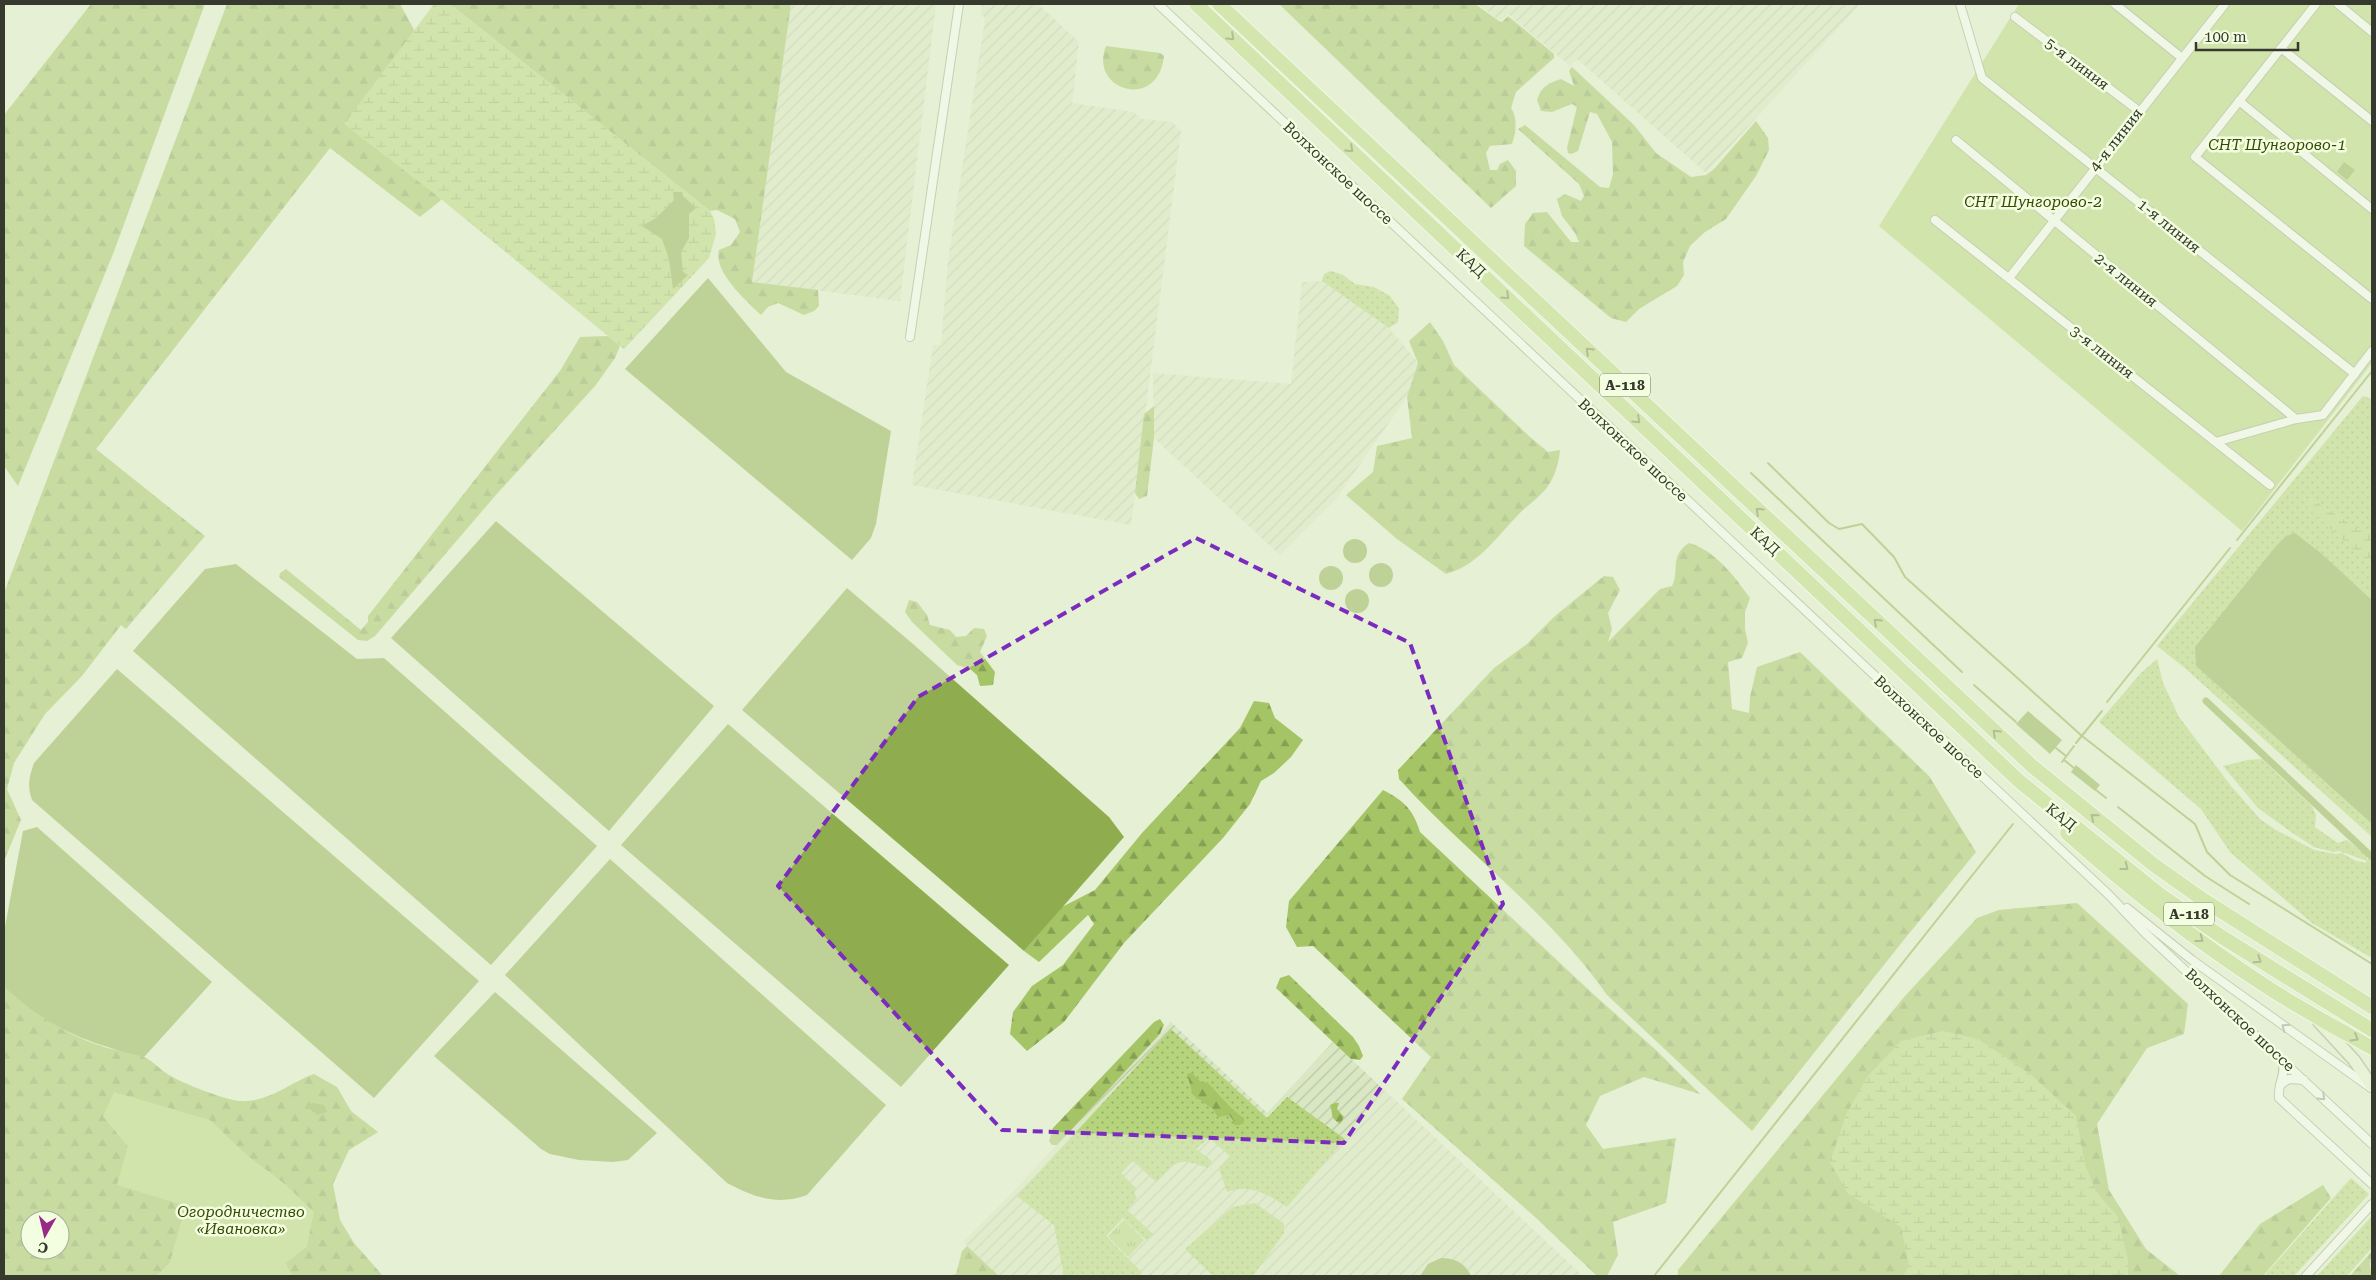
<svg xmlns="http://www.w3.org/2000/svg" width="2376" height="1280" font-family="'Roboto Serif',serif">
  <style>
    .industrial { fill: url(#industrial-furrows) }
    .grass { fill: url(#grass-dots) }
    .forest { fill: url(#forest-firs); fill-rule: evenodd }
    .wetland { fill: url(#wetland-marsh) }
    .park { fill: url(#park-tufts) }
    .garden { fill: #b6d47c }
    .water { fill: #8fad4e }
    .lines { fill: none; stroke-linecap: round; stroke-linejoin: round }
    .stream { stroke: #8fad4e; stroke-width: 2 }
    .canal { stroke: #8fad4e; stroke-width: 7 }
    .minor-casing { stroke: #9ea88d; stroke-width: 10 }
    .secondary-casing { stroke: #9ea88d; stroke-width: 14 }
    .motorway-casing { stroke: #fff; stroke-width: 16 }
    .minor { stroke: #fff; stroke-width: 8 }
    .secondary { stroke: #ebf4d9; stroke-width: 11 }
    .motorway { stroke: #bbd97f; stroke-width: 14 }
    .oneway { stroke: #718152 }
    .oneway2 { stroke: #9a9c96 }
    .marked { fill: none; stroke: #7b2cbf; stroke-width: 4; stroke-dasharray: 10 6; stroke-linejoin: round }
    .labels { text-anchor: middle; stroke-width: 5; stroke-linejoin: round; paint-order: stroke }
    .shield { fill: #f3fee1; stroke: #6e7464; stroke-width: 1 }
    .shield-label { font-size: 14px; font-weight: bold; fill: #35392e }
    .street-label { font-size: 15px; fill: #35392e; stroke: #f3fee1 }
    .park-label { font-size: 15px; font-style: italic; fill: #364900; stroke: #f3fee1 }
  </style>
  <defs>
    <pattern id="industrial-furrows" width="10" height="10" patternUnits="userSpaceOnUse" patternTransform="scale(1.25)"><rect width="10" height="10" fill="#d9e7c3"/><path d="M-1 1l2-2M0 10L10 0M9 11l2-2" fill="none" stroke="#bbc7a8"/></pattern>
    <pattern id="grass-dots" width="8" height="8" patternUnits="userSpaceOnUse" patternTransform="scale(1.25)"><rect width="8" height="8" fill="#b6d47c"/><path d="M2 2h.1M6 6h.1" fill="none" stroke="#95ad66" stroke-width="1.8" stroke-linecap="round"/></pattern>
    <pattern id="forest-firs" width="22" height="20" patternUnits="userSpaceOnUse" patternTransform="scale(1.25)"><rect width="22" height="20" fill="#a4c465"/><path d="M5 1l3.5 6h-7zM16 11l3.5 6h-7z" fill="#86a054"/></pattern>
    <pattern id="wetland-marsh" width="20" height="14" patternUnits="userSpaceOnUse" patternTransform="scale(1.25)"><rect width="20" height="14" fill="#b6d47c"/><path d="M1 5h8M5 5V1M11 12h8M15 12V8" fill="none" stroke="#95ad66"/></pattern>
    <pattern id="park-tufts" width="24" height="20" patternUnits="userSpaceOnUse" patternTransform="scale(1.25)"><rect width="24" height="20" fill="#b6d47c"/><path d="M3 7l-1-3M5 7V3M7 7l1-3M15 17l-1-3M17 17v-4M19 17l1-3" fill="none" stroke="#95ad66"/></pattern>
  </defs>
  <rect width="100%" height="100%" fill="#e5f0d4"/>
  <!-- industrial -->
  <g class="industrial">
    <polygon points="791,4 936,4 900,301 752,282"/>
    <polygon points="982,4 1038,4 1079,42 1072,103 1133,112 1142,119 1172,122 1181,131 1131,525 912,485 933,345 941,345 948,261 985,19 981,13"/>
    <polygon points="1478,4 1860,4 1706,173 1577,59 1570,66 1508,14 1502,20 1499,20"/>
    <polygon points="1322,281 1389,328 1418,363 1407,397 1336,499 1280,555 1154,438 1153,373 1291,384 1302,282"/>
    <polygon points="1171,1022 1267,1113 1333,1042 1583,1276 999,1276 963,1242 1010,1195"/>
  </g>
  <!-- grass -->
  <g class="grass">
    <polygon points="1331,271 1343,275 1355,284 1374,287 1390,296 1399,309 1398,322 1389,328 1322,281 1324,274"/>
    <polygon points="2363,396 2372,399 2372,530 2365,533 2312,499 2308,508 2372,567 2372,600 2322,554 2196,666 2372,824 2372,837 2185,668 2157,646"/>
    <polygon points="2157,659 2163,683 2179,717 2231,786 2260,819 2276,830 2314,850 2336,854 2342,853 2354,860 2365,863 2367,861 2339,851 2333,852 2314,847 2291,832 2258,808 2223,766 2248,760 2262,759 2312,806 2316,815 2315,827 2338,843 2347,840 2367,856 2367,860 2369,858 2372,861 2372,958 2312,923 2230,852 2201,809 2099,722 2141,673"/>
    <path d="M1171,1029L1267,1118L1287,1097L1345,1139L1287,1207C1266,1194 1252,1183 1227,1192L1219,1168L1230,1156L1209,1138L1196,1149L1212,1161L1208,1168C1178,1157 1177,1160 1156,1182L1133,1161L1121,1173L1136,1188L1134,1193L1137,1198L1127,1210L1153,1234L1146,1240L1123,1218L1106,1236L1142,1273L1139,1276H1064L1054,1225L1017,1196Z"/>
    <polygon points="2351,1178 2369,1194 2294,1276 2264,1276"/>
    <polygon points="1255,1203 1284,1224 1284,1233 1253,1276 1213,1276 1185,1249 1233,1207"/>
    <polygon points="2372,1216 2372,1248 2347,1276 2317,1276"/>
  </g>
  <!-- forest -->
  <g class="forest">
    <polygon points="91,4 205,4 113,254 18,486 4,466 4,115"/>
    <polygon points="227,4 400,4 437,72 449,190 440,201 420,217 330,148 96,449 205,536 126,629 121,625 82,676 45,714 14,763 7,789 21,820 4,861 4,593"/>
    <path d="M450,4H791L752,282L818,290L819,306L814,311L804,315L778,303L768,307L761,315C747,301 713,272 719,250L731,245L740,232L735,219L717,210L710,211Z"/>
    <path d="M1279,4H1475L1499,21L1502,22L1508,16L1554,54V58L1516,92L1511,108C1518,118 1516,132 1512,144L1490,146L1486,153L1490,170H1497L1500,164L1508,160L1516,171V186L1491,208Z"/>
    <path d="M1106,46L1160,53L1164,56C1158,112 1088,90 1106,46Z"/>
    <path d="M1572,67L1634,125L1656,153L1691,177L1706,175L1714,169L1756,121L1768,138L1769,150L1756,176L1726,219L1705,232L1690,246L1683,262L1684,275L1677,286L1639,309L1626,322L1611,318L1524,246L1525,224L1533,213L1547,212L1571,242H1579L1575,233L1562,216L1557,199L1565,194L1581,201L1584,196L1579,184L1518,129L1525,125L1600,187L1609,188L1613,174L1612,142L1597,114L1590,112L1578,151L1571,154L1568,153L1567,148L1577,107L1572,104L1552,112L1541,111L1537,100C1541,87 1548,83 1561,79L1574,86L1569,71Z"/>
    <path d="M1430,322L1443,341L1454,365L1530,437L1548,452L1560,450C1559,461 1556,473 1550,483C1544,494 1529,504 1520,513C1497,536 1479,565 1446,574L1397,539L1346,495L1373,472L1377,446L1412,438L1407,397L1418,363L1409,341Z"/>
    <polygon points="608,336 620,346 615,358 595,386 495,496 375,636 367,641 358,640 279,577 280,573 286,569 361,630 368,622 368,616 560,371 580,337"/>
    <polygon points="1154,406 1154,438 1147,496 1139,499 1135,493 1144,414"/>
    <path d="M1689,543C1715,550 1735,577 1750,598L1745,612V629L1748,643L1742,658L1728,662L1732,709L1749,713L1750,697L1757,667L1800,652L1929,776L1976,852L1907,936L1752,1131L1607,995C1551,914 1465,852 1399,779L1398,770L1494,668L1527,644L1555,616L1604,576L1613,577L1620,590L1608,613L1612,629L1608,642L1660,589L1672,586C1680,570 1669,556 1689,543Z"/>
    <polygon points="909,600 917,602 927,615 930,625 950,630 956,637 966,636 974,628 984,629 987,636 980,652 995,672 993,685 980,686 977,675 970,669 957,665 912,622 905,612"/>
    <polygon points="1254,701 1269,703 1275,718 1303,740 1291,757 1274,773 1261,781 1250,804 1223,838 1124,943 1064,1022 1027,1051 1010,1034 1013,1012 1032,986 1063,965 1094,924 1088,915 1039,962 1024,951 1062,907 1095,890 1142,833 1240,728"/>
    <path d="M1383,790C1404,801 1413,809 1420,832L1592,993L1656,1050L1700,1094L1644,1077L1600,1096L1586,1125L1603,1149L1676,1138L1666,1203L1613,1222L1618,1255L1607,1276H1597L1534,1216L1402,1099L1431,1057L1313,946L1297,947L1286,927L1289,901Z"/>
    <polygon points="2077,903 2188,1004 2184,1034 2147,1048 2097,1124 2109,1190 2146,1249 2180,1276 1678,1276 1678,1270 1905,996 1977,918 1999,910"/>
    <polygon points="1289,975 1353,1037 1359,1046 1363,1056 1360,1060 1351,1059 1276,988 1280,978"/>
    <path d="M4,987C34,1014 65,1034 104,1047C117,1051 133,1051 144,1057C153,1061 161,1070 169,1075C181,1083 226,1100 240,1101C268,1103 289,1083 314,1074L337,1087L351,1111L378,1132L349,1150L333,1184L340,1220L354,1243L383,1276H292L285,1263L307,1246L287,1186L250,1158L103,1116L128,1146L186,1206L170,1263L157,1276H4ZM30,1220H60V1250H30Z"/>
    <polygon points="1160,1019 1164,1025 1160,1034 1057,1145 1052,1145 1049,1141 1053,1128 1154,1022"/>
    <path d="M1192,1073L1202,1083L1207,1082C1218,1093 1232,1111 1244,1118V1122L1240,1125H1234L1233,1120L1229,1115L1218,1117L1213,1109L1193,1095L1187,1074Z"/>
    <path d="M1335,1103H1339L1337,1109L1344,1117L1340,1124C1329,1116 1334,1117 1330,1105Z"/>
    <polygon points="2323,1185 2331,1198 2263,1276 2219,1276 2260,1224"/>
    <polygon points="967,1246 999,1276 947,1276 956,1274 962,1251"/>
    <polygon points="2372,1251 2370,1266 2372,1276 2350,1276"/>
  </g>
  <!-- wetland -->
  <g class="wetland">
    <polygon points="434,4 450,4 710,211 714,219 716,234 709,258 624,349 441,199 344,124"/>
    <polygon points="2312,499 2365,533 2372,530 2372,567 2308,508"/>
    <polygon points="1943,1031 1978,1039 2030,1074 2076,1116 2085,1165 2096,1191 2118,1217 2128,1259 2128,1276 1903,1276 1909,1266 1901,1227 1848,1194 1830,1162 1846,1115 1867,1077 1901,1041"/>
  </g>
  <!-- park -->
  <polygon class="park" points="1124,1220 1144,1240 1128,1257 1108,1236"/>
  <!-- garden -->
  <g class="garden">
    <polygon points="2019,4 2372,4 2372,363 2242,531 1879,226"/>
    <polygon points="114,1092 210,1120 250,1158 287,1186 314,1212 307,1246 285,1263 292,1276 157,1276 170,1263 186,1206 117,1185 128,1146 103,1116"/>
  </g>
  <!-- water -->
  <g class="water">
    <polygon points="2344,162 2355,170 2347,180 2337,172"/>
    <polygon points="673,192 682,192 683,196 696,208 689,214 689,238 681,252 683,272 688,275 673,289 669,259 662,239 642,226 656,218 674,200"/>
    <polygon points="708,278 786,372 891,431 876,524 871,538 852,560 625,369"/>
    <polygon points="496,521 714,706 609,831 391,638"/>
    <polygon points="2295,533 2322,554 2372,600 2372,824 2196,666 2195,647 2276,546 2286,536"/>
    <circle cx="1355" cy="551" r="12"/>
    <circle cx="1381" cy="575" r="12"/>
    <polygon points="236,564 357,659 384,658 597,846 491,965 133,651 205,569"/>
    <circle cx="1331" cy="578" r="12"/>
    <polygon points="847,588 913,644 1109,817 1124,837 1024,951 742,710"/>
    <circle cx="1357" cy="601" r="12"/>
    <path d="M117,669L479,981L374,1098L32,800C27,786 29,777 34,763Z"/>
    <polygon points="2028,711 2062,740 2050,754 2016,724"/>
    <polygon points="728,724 1009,965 901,1087 621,845"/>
    <polygon points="2076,765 2100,785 2095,791 2071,772"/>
    <path d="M37,827L212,982L144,1057C84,1042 50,1029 4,987V932L23,831Z"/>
    <path d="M610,859L886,1105L807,1195C777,1206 754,1197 727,1183L505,975Z"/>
    <polygon points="495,992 657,1133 628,1160 613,1162 579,1160 550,1154 541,1149 434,1056"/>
    <polygon points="313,1103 324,1105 327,1112 317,1115 306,1106"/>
    <path d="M1441,1258C1455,1258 1465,1263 1471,1276H1420L1428,1264Z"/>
  </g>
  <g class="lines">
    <!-- stream -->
    <g class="stream">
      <polyline points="1768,463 1829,523 1839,529 1862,524 1894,557 1905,577 2082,736 2195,824 2207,852 2230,875 2372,964"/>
      <polyline points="1751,473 1962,672"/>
      <polyline points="2237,540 2372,371"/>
      <polyline points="1974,685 2016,722"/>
      <polyline points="2107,702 2230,548"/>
      <polyline points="2076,743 2102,711"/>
      <polyline points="2056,748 2066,756"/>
      <polyline points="2064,760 2074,768"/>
      <polyline points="2062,762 2074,746"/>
      <polyline points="2096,790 2106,798"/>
      <polyline points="2118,807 2205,876 2249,904"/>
      <polyline points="1654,1276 2013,824"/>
    </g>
    <!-- canal -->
    <polyline class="canal" points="2206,701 2372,857"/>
    <!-- minor casing -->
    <g class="minor-casing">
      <g id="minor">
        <polyline points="1158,4 2109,895 2144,932 2372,1144"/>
        <polyline points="1960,4 1982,78 2355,374"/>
        <polyline points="2115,4 2182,58"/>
        <polyline points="2316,4 2195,157 2372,299"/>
        <polyline points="2338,4 2372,32"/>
        <polyline points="2015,17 2139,111"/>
        <polyline points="2281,48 2372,121"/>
        <polyline points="2239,101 2372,209"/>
        <polyline points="1956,140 2296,419"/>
        <polyline points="1935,220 2270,485"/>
        <polyline points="2009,278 2225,4"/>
        <polyline points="910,337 959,4"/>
        <polyline points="2216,442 2296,419 2323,415 2372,351"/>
        <polyline points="2127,908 2192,960 2371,1088"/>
        <path d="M2282,1061C2287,1074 2277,1085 2279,1098L2372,1184"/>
        <polyline points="2280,1085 2289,1079 2304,1080"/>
        <polyline points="2306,1276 2372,1204"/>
      </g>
    </g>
    <!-- secondary casing -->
    <g class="secondary-casing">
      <polyline id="secondary" points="2319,1022 2354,1060 2372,1086"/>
    </g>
    <!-- motorway casing -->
    <g class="motorway-casing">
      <g id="motorway">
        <polyline points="1196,4 2019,781 2159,894 2222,937 2372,1030"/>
        <polyline points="1219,4 2032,766 2154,865 2202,899 2372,1007"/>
        <path d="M2067,833C2128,888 2198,942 2267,987C2301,1009 2337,1028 2372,1048"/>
      </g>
    </g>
    <!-- minor -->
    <use href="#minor" class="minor"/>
    <!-- secondary -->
    <use href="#secondary" class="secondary"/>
    <!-- motorway -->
    <use href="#motorway" class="motorway"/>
  </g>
  <!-- one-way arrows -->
  <defs><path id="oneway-chevron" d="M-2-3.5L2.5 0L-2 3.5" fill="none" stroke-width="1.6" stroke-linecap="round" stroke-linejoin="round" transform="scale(1.25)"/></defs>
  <g class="oneway">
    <use href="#oneway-chevron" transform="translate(1231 37) rotate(43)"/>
    <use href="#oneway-chevron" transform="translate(1350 149) rotate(43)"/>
    <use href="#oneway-chevron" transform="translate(1506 296) rotate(43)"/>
    <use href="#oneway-chevron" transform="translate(1589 351) rotate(-137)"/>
    <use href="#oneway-chevron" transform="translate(1637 420) rotate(43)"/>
    <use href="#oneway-chevron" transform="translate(1759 511) rotate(-137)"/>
    <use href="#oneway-chevron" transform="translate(1877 622) rotate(-137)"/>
    <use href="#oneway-chevron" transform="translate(1996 733) rotate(-137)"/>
    <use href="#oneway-chevron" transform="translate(2094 817) rotate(-141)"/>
    <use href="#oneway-chevron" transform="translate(2125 867) rotate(38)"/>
    <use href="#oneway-chevron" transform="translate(2200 939) rotate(37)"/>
    <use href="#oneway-chevron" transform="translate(2258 960) rotate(33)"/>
    <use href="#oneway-chevron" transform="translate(2355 1038) rotate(30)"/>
  </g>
  <g class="oneway2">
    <use href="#oneway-chevron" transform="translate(2285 1027) rotate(-144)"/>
    <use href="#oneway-chevron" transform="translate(2322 1097) rotate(43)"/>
  </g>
  <!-- marked area -->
  <path d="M0 0H2376V1280H0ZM1196,538L1410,643L1503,904L1344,1143L1002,1130L778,886L918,697Z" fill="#e5f0d4" fill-opacity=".55" fill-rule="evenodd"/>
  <path class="marked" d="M1196,538L1410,643L1503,904L1344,1143L1002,1130L778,886L918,697Z"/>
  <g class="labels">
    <!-- shield labels -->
    <g class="shield">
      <rect x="1600" y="373.5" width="50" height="23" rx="4"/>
      <rect x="2164" y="902.5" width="50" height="23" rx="4"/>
    </g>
    <g class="shield-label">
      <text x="1625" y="390">А-118</text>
      <text x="2189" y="919">А-118</text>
    </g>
    <!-- street labels -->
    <g class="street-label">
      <text transform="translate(2077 64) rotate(37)" y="5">5-я линия</text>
      <text transform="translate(2116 140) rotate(-52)" y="5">4-я линия</text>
      <text transform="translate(1338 173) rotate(43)" y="5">Волхонское шоссе</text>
      <text transform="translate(2169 226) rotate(39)" y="5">1-я линия</text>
      <text transform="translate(1471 263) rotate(43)" y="5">КАД</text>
      <text transform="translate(2126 280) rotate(39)" y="5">2-я линия</text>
      <text transform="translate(2102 352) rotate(38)" y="5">3-я линия</text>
      <text transform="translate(1633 450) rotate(43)" y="5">Волхонское шоссе</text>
      <text transform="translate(1765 541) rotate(43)" y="5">КАД</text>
      <text transform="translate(1929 727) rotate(43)" y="5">Волхонское шоссе</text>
      <text transform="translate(2061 817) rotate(39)" y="5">КАД</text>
      <text transform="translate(2240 1020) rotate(43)" y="5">Волхонское шоссе</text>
    </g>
    <!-- park labels -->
    <g class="park-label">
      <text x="2277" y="150">СНТ Шунгорово-1</text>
      <text x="2033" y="207">СНТ Шунгорово-2</text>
      <text x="241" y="1217">Огородничество<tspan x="241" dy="17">«Ивановка»</tspan></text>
    </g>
  </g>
  <!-- border -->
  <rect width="2376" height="1280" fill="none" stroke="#35392e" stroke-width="10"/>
  <!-- north arrow -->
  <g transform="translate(45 1235) rotate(188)"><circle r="24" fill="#f3fee1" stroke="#a7af99"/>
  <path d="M0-4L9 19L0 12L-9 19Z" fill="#982989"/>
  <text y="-8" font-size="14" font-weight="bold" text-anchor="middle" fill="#35392e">С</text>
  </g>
  <!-- scale -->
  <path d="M2196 42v8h102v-8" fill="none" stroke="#35392e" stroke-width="2.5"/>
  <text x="2204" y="42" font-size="15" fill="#35392e" stroke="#f3fee1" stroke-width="4" paint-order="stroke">100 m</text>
</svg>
